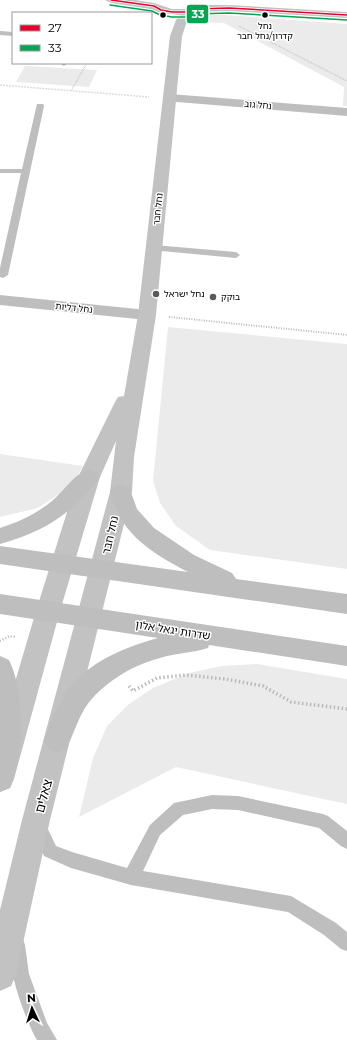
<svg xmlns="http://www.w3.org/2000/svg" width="347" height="1040" font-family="Montserrat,'Noto Sans Hebrew',sans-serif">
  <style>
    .green { fill: #ebebeb }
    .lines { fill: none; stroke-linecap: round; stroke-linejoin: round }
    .path-far3 { stroke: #b9b9b9; stroke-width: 1.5; stroke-dasharray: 0.5 1; stroke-linecap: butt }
    .path-far2 { stroke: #b9b9b9; stroke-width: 2; stroke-dasharray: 1 1.5; stroke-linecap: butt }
    .path-far1 { stroke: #b9b9b9; stroke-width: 2.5; stroke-dasharray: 1 2; stroke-linecap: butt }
    .path { stroke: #b9b9b9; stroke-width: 3.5; stroke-dasharray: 1.5 2.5; stroke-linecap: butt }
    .lane { fill: #bebebe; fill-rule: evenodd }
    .street { fill: #bebebe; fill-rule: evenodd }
    .secondary { fill: #c2c2c2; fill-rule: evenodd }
    .highway { fill: #bebebe; fill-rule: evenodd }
    .bus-1-casing { stroke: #fff; stroke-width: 3 }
    .bus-2-casing { stroke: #fff; stroke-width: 3 }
    .bus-1 { stroke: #e4002b; stroke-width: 1.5 }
    .bus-2 { stroke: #00a651; stroke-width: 1.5 }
    .bus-dot { fill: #000; stroke: #fff; stroke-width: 1.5 }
    .poi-dot { fill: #595959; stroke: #fff; stroke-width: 1.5 }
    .labels { text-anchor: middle; stroke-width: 3; stroke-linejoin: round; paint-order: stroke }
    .far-bus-label { font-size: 9px; fill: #000; stroke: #fff }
    .far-street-label { font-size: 9px; fill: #000; stroke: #fff }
    .far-poi-label { font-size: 9px; fill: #000; stroke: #fff; text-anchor: start }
    .street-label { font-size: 11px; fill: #000; stroke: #fff }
    .near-street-label { font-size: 13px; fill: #000; stroke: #fff }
    .line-badge { stroke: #fff; stroke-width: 1.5 }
    .badge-label { font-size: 11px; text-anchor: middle; font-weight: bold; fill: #fff }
  </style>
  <rect width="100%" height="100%" fill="#fff"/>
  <!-- green -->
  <g class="green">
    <polygon points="211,14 347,24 347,106 343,106 344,87 224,23 196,22 199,17"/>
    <polygon points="25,66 97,70 89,87 16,82"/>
    <polygon points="168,327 347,344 347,569 210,550 176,526 160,503 153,481"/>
    <polygon points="0,454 83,466 71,486 38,508 0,517"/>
    <polygon points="257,664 347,679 347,804 176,767 79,817 93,758 107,726 129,704 153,688 189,673 222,666"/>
  </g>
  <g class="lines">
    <!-- path-far3 -->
    <g class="path-far3">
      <polyline points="239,26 347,81"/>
      <polyline points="0,85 149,97"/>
      <polyline points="71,91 87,63"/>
    </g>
    <!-- path-far2 -->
    <polyline class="path-far2" points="169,317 347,335"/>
    <!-- path-far1 -->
    <polyline class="path-far1" points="0,641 10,636 15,637"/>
    <!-- path -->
    <polyline class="path" points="129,686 133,691 157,678 186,675 225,679 263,686 291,702 347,709"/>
    <!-- lane -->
    <g class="lane">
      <polygon points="0,31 13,32 13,36 0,35"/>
      <polygon points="61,63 68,63 64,66 62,65"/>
      <polygon points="37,104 43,104 44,106 8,275 3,278 0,277 0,268 21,173 0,173 0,169 22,169"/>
      <polygon points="154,245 236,252 240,255 236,258 151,250 150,248"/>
      <polygon points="212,795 238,796 323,814 328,816 347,831 347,849 341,846 319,828 238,810 212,809 183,815 160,835 143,871 291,896 336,923 347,932 347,951 341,949 324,935 288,912 131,885 71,868 44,856 31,826 34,821 39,819 44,821 56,846 72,852 127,868 150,825 174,803"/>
      <path d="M17,937L23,939L25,945L29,974L47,1023L57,1040H37C26,1022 3,959 11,939Z"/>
    </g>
    <!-- street -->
    <g class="street">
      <polygon points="170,94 347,108 347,116 165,101 163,98 165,95"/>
      <polygon points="0,295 147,310 153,311 156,315 153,319 147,320 0,305"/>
    </g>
    <!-- secondary -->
    <polygon class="secondary" points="105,0 135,0 154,3 172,9 184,9 197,5 229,5 347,12 347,18 229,11 195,12 187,21 182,36 156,315 134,457 132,492 50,820 16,975 11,986 0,991 0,910 22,820 110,492 116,441 100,477 60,611 14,779 10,788 0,792 0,733 36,611 78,477 115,402 118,397 124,396 138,315 170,36 176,20 180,15 161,13 151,9 111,3"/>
    <!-- highway -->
    <g class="highway">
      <path d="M89,469L96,472L100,477C95,485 88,492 82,498C58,523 32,535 0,544V528C19,522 36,514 52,501C64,491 74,474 89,469Z"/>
      <path d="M121,484L129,487L137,509L154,528L194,555L232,573L236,579L347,594V614L0,564V546L188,572C152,553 120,534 110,492L113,487Z"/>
      <path d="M0,594L347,646V666L209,645L208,648C192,653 176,653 160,658C132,665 101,684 85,708C77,721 73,736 66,749L57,753L48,749L44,741C50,724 57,706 67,691C88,662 125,647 158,638L0,614Z"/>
      <path d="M0,656L9,660C25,692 24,755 10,788L0,792Z"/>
    </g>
    <!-- bus-1 casing -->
    <g class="bus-1-casing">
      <polyline id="bus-1" points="111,0 154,6 161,10 172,12 185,12 195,9 229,8 347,15"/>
    </g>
    <!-- bus-2 casing -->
    <g class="bus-2-casing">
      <polyline id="bus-2" points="110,5 152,11 160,15 172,17 185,17 196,14 229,13 347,20"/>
    </g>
    <!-- bus-1 -->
    <use href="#bus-1" class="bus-1"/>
    <!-- bus-2 -->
    <use href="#bus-2" class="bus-2"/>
  </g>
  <!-- markers -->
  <g class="bus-dot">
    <circle cx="163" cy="15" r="3.5"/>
    <circle cx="265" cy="15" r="3.5"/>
  </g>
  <g class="poi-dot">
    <circle cx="156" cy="294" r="4"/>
    <circle cx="213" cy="297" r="4"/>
  </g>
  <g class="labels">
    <!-- far-bus labels -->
    <g class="far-bus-label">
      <text x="265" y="29">נחל<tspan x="265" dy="10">קדרון/נחל חבר</tspan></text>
    </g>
    <!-- far-street labels -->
    <g class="far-street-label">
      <text transform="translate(258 105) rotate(5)" y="3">נחל גוב</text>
      <text transform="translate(158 209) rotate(-84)" y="3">נחל חבר</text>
      <text transform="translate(74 308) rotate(6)" y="3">נחל דליות</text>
    </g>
    <!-- far-poi labels -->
    <g class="far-poi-label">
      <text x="164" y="297">נחל ישראל</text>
      <text x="221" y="300">בוקק</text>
    </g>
    <!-- street labels -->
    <g class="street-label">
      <text transform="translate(110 535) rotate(-77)" y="4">נחל חבר</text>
      <text transform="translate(173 630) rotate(9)" y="4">שדרות יגאל אלון</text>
    </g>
    <!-- near-street labels -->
    <g class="near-street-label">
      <text transform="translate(43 796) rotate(-75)" y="5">צאלים</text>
    </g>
  </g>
  <rect class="line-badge" x="186" y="4" width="23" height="20" rx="4" fill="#00a651"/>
  <g class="badge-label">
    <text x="198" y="18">33</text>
  </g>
  <!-- legend -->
  <rect x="12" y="12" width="140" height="52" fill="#ffffff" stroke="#999999"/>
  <rect x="20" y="25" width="20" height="6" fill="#e4002b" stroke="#999999"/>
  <text x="48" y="32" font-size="12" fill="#000000">27</text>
  <rect x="20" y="45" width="20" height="6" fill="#00a651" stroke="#999999"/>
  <text x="48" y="52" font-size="12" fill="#000000">33</text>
  <!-- north arrow -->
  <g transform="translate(32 1008) rotate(356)" stroke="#ffffff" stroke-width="3" paint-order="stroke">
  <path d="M0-3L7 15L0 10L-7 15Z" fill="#000000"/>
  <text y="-6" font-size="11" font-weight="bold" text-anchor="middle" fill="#000000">N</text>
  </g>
</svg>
